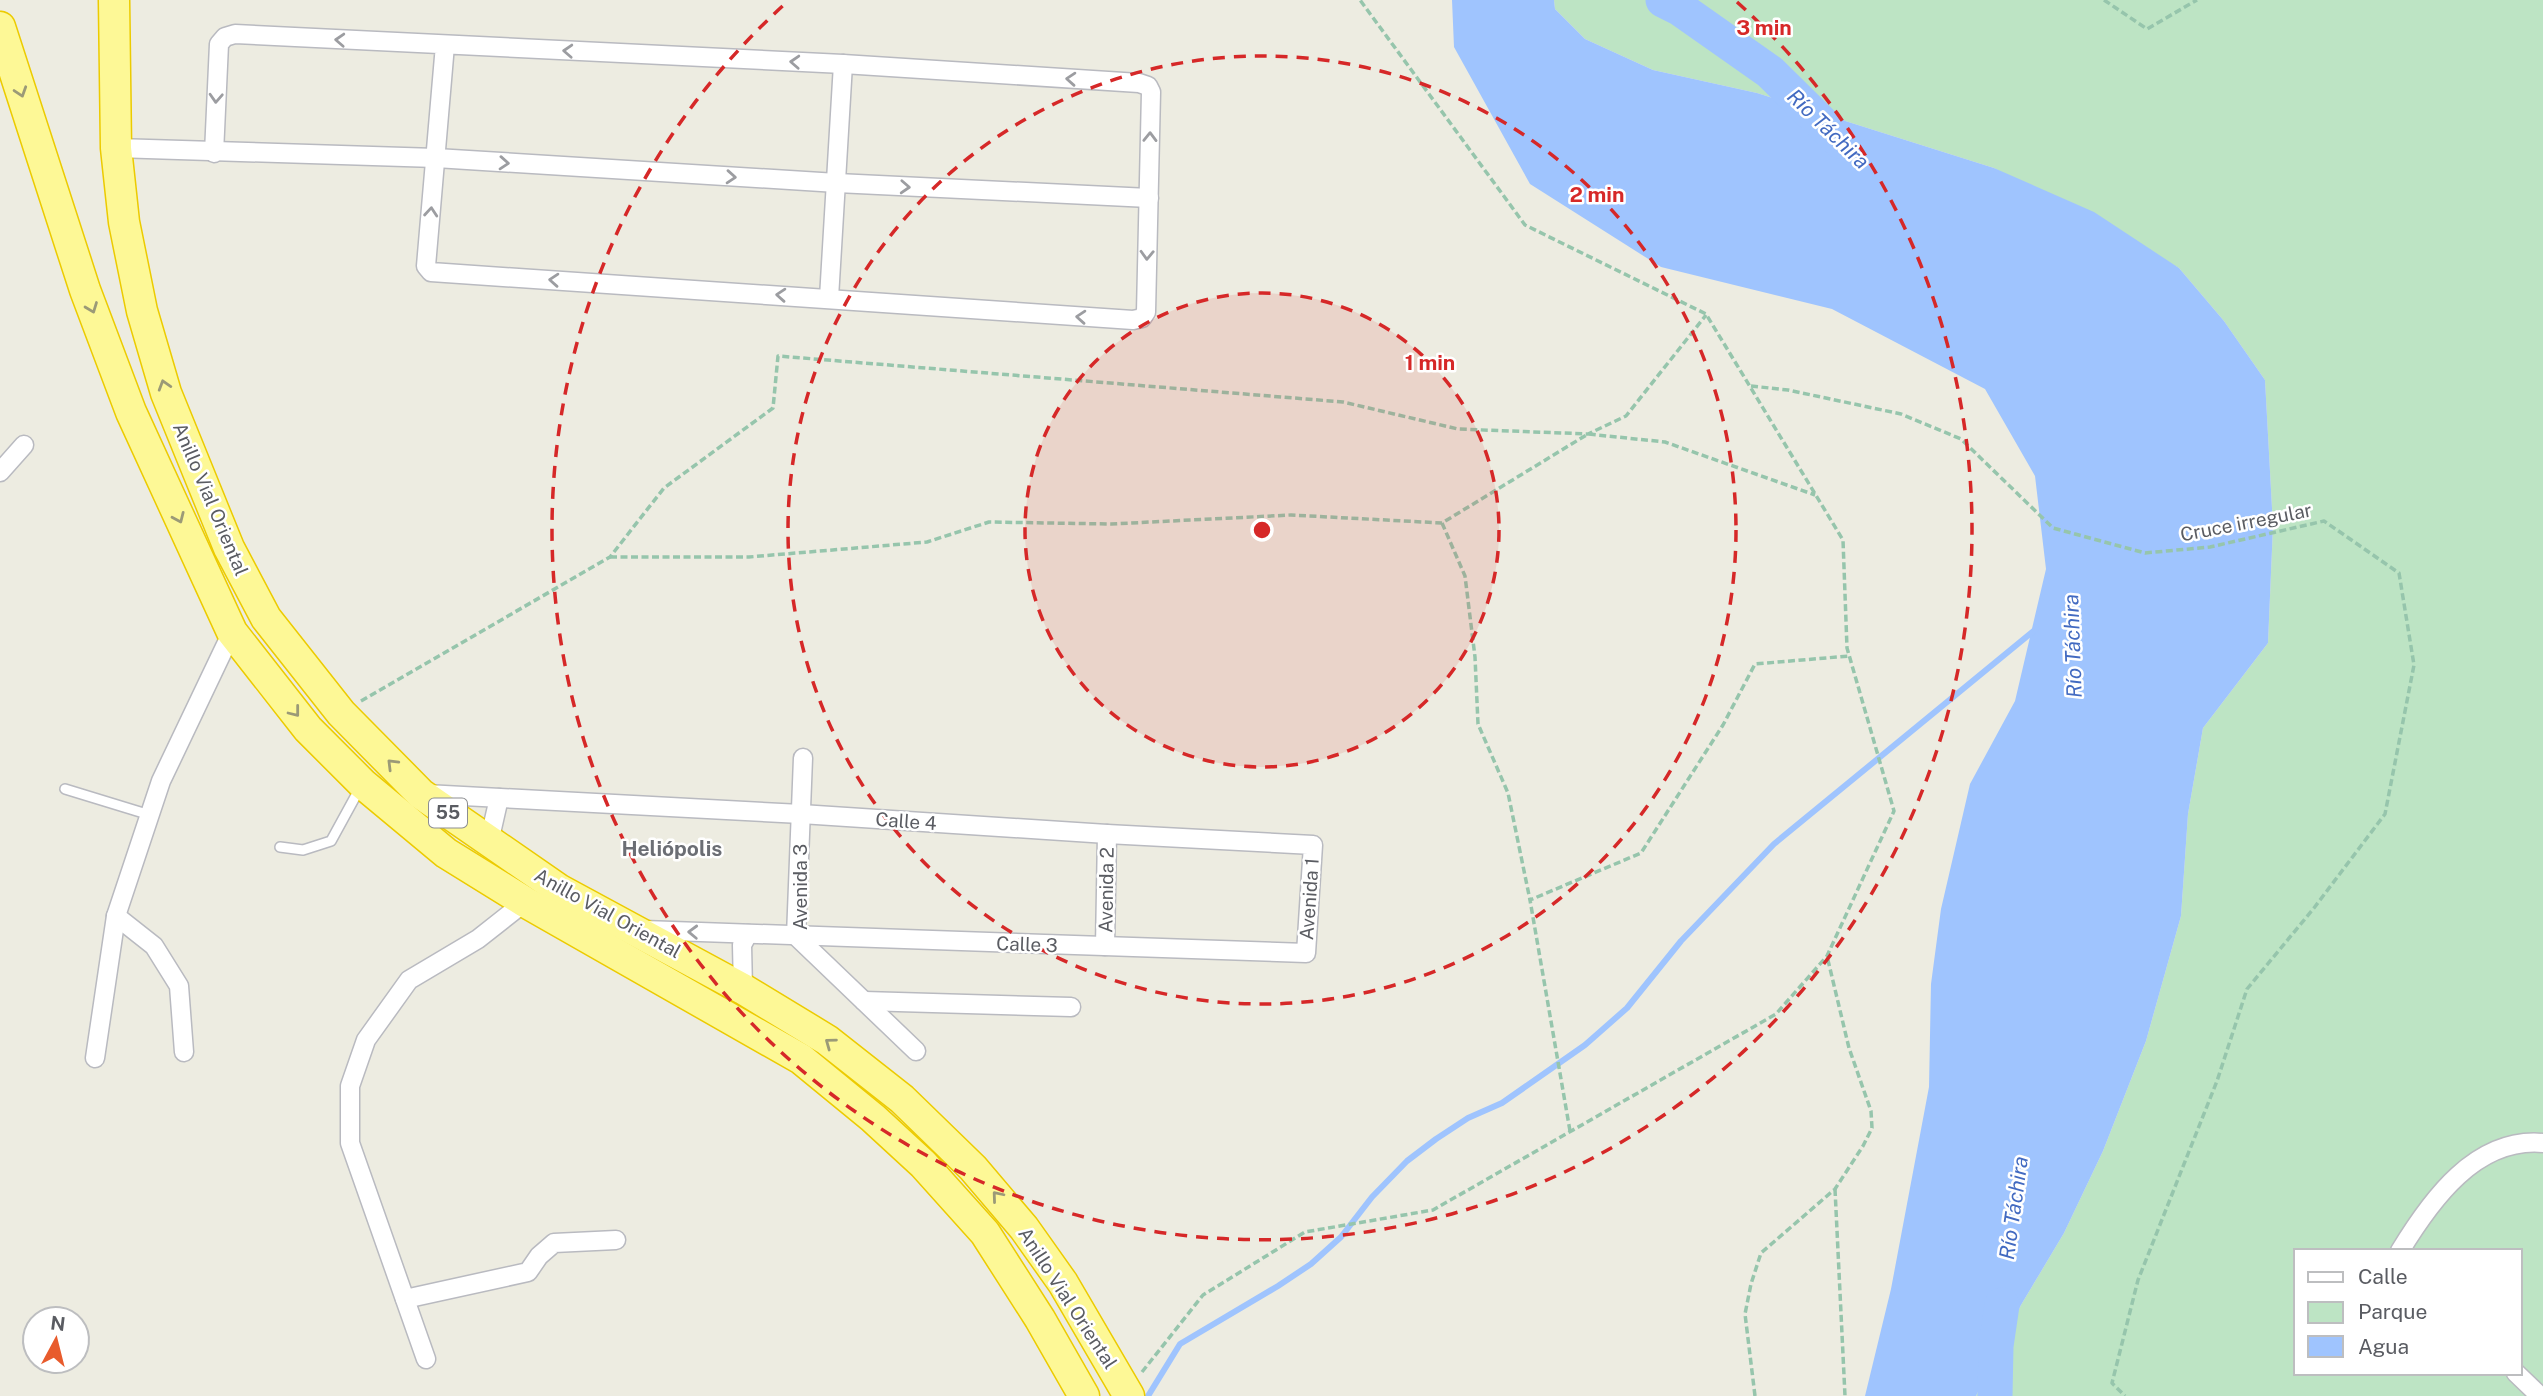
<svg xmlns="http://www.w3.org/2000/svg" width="2543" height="1396" font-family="'Public Sans',sans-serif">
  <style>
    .green { fill: #bde4c4; fill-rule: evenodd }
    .water { fill: #9fc4fe }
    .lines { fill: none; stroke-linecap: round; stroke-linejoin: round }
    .stream { stroke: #9fc4fe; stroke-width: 6 }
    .river { stroke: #9fc4fe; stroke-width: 35 }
    .service-casing { stroke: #b9bac0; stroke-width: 12 }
    .minor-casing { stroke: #b9bac0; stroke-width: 21 }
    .trunk-casing { stroke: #eccb01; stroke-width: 33 }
    .path { stroke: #96c5ac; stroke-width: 3.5; stroke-dasharray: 7 3.5; stroke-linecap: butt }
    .service { stroke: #fff; stroke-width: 9 }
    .minor { stroke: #fff; stroke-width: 18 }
    .trunk { stroke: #fdf896; stroke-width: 30 }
    .oneway { stroke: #9c9da1 }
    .oneway2 { stroke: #9b9a77 }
    .ring { fill: none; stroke: #d62828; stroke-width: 3.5; stroke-dasharray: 12 9 }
    .labels { text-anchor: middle; stroke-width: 5; stroke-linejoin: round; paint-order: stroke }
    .shield { fill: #fff; stroke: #8c8d91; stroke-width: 2 }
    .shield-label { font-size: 18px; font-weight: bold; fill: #5a5c62 }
    .street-label { font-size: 19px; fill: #5a5c62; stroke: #fff }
    .water-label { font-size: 21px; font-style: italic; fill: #426ac1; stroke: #fff }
    .neighbourhood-label { font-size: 21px; font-weight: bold; fill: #6b6e74; stroke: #fff }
    .centre { fill: #d62828; stroke: #fff; stroke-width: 3.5 }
    .ring-label { font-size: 21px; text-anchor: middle; font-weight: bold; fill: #d62828; stroke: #fff; stroke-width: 5; stroke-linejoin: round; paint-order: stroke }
  </style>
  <rect width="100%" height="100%" fill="#edece1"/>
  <!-- green -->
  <path class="green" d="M1554,0H2543V1396H1976L2021,1305L2064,1233L2103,1151L2146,1041L2181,916L2188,814L2203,728L2268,643L2273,526L2265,380L2224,321L2179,268L1994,168L1757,93L1653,70L1585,39L1555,9ZM2296,1251H2520V1373H2296Z"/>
  <!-- water -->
  <polygon class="water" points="1452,0 1554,0 1555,9 1585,39 1653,70 1757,93 1994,168 2094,212 2179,268 2224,321 2265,380 2273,526 2268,643 2203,728 2188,814 2181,916 2146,1041 2103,1151 2064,1233 2021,1305 1976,1396 1865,1396 1891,1289 1929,1087 1931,984 1941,909 1970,784 2015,701 2046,569 2035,476 1985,389 1832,309 1661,267 1530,184 1454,47"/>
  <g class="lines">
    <!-- stream -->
    <polyline class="stream" points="1148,1396 1180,1344 1278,1286 1311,1264 1341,1237 1372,1197 1407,1161 1436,1139 1468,1118 1502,1103 1585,1045 1627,1008 1681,941 1774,844 2036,629"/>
    <!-- river -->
    <g class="river">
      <polyline points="1663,0 1679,8 1770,72 1840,141"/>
      <polyline points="1995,1396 1996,1346 2002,1305"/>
    </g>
    <!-- service casing -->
    <g class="service-casing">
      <g id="service">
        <polyline points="65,789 150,815"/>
        <polyline points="280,847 303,850 331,841 360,788"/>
      </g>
    </g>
    <!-- minor casing -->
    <g class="minor-casing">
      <g id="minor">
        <polyline points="116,148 436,158 837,183 1149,198"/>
        <polyline points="214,153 219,44 225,37 235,34 843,64 1139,83 1148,86 1151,92 1146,312 1142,318 1133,320 431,272 426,266 445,45"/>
        <polyline points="829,298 843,64"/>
        <polyline points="0,472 24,445"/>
        <polyline points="803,758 796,936 916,1051"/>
        <polyline points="426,794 801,814 1107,834 1313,845 1306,953 644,930"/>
        <polyline points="489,842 499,798"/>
        <polyline points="116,916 154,946 179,986 184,1052"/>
        <polyline points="1105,946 1107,834"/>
        <polyline points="743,989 742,945 748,934"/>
        <polyline points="864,1001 1071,1007"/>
        <polyline points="95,1058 116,916 161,781 232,632"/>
        <path d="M2400,1251C2431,1200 2476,1137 2543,1143"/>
        <polyline points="405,1299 528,1272 539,1256 554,1243 616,1240"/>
        <polyline points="426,1359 350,1143 350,1086 366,1040 409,980 478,939 525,902"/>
        <polyline points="2516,1373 2540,1396"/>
      </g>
    </g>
    <!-- trunk casing -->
    <g class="trunk-casing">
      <g id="trunk">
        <polyline points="114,0 116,148 124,222 142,311 166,393 192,457 229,548 266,618 341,713 421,794 560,890 743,989 827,1040 902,1099 973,1168 1024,1228 1063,1283 1129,1396"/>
        <polyline points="0,27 85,290 131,412 232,632 308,729 363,784 446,853 525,902 801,1059 873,1118 923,1164 985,1233 1040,1319 1084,1396"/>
      </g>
    </g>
    <!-- path -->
    <g class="path">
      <polyline points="2104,0 2147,29 2197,0"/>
      <polyline points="1751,386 1788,390 1901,414 1961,439 2053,528 2145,553 2210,547 2324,521 2399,573 2414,665 2385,814 2314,908 2247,989 2217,1081 2138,1280 2112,1383 2125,1396"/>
      <polyline points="1442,523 1465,576 1475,657 1478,724 1508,793 1530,900"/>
      <polyline points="610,557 749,557 927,542 989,522 1111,524 1291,515 1442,523 1588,434 1665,442 1815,495"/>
      <polyline points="361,701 610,557 664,488 773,408 778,356 1343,402 1458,429 1588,434 1626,416 1706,315"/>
      <polyline points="1570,1131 1530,900 1641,853 1723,725 1755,664 1849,656"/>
      <polyline points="1835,1189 1845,1396"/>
      <polyline points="1142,1372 1203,1295 1305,1232 1433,1210 1776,1014 1827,956 1894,811 1847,648 1843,540 1706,314 1525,225 1360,0"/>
      <polyline points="1755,1396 1745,1314 1751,1284 1761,1253 1835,1189 1863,1146 1872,1128 1871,1111 1849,1048 1827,956"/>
    </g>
    <!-- service -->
    <use href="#service" class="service"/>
    <!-- minor -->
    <use href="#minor" class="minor"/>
    <!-- trunk -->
    <use href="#trunk" class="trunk"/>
  </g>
  <!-- one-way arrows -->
  <defs><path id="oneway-chevron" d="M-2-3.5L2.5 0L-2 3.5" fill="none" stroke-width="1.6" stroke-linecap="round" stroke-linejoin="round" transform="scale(1.75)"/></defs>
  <g class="oneway">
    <use href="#oneway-chevron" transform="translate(340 40) rotate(-177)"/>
    <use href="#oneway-chevron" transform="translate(568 51) rotate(-177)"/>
    <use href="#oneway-chevron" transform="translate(795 62) rotate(-177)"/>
    <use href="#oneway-chevron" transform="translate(1071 79) rotate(-176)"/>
    <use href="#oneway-chevron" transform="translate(216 98) rotate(93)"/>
    <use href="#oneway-chevron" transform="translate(1150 137) rotate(-89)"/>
    <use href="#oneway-chevron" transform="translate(504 163) rotate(4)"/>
    <use href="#oneway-chevron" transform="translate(731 177) rotate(4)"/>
    <use href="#oneway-chevron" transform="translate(905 187) rotate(3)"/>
    <use href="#oneway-chevron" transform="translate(431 212) rotate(-85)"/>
    <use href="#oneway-chevron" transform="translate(1147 255) rotate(92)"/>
    <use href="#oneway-chevron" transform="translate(554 280) rotate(-176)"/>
    <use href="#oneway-chevron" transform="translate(781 295) rotate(-176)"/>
    <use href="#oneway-chevron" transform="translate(1081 317) rotate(-176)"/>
    <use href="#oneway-chevron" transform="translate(693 932) rotate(-178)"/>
  </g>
  <g class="oneway2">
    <use href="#oneway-chevron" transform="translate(21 92) rotate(72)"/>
    <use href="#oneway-chevron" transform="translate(92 308) rotate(69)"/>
    <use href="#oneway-chevron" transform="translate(164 385) rotate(-107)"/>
    <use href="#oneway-chevron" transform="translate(179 518) rotate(66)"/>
    <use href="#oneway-chevron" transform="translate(295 712) rotate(52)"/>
    <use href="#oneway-chevron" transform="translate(392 764) rotate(-135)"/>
    <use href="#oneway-chevron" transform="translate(830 1043) rotate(-144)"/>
    <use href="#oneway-chevron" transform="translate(997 1196) rotate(-130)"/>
  </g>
  <!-- distance rings -->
  <circle cx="1262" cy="530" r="237" fill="#d62828" fill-opacity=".12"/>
  <g class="ring">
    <circle cx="1262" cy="530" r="237"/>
    <circle cx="1262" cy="530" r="474"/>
    <path d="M1737 2A710 710 0 1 1 787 2"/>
  </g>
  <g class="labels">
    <!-- shield labels -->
    <rect class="shield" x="429" y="798.5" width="38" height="29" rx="5"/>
    <g class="shield-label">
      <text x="448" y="819">55</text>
    </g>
    <!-- street labels -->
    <g class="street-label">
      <text transform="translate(211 499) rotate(67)" y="7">Anillo Vial Oriental</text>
      <text transform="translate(2246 522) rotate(-11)" y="7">Cruce irregular</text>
      <text transform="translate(906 821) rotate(4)" y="7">Calle 4</text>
      <text transform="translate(800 887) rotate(-90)" y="7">Avenida 3</text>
      <text transform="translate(1106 890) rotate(-89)" y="7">Avenida 2</text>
      <text transform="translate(1309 899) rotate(-86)" y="7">Avenida 1</text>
      <text transform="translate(608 913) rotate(29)" y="7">Anillo Vial Oriental</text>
      <text transform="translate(1027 944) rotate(2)" y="7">Calle 3</text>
      <text transform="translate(1068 1298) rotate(57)" y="7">Anillo Vial Oriental</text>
    </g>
    <!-- water labels -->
    <g class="water-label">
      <text transform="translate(1828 129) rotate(44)" y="7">Río Táchira</text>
      <text transform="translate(2073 646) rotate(-92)" y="7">Río Táchira</text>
      <text transform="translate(2014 1208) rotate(-82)" y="7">Río Táchira</text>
    </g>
    <!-- neighbourhood labels -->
    <g class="neighbourhood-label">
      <text x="672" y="856">Heliópolis</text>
    </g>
  </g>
  <circle cx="1262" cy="530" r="10" class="centre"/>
  <g class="ring-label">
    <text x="1764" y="35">3 min</text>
    <text x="1597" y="202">2 min</text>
    <text x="1430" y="370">1 min</text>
  </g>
  <!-- legend -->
  <rect x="2294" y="1249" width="228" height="126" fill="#ffffff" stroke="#bdbec0" stroke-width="2"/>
  <rect x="2308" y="1272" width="35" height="10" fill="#ffffff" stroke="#bdbec0" stroke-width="2"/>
  <text x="2358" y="1284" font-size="21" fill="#5a5c62">Calle</text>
  <rect x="2308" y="1302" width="35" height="21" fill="#bde4c4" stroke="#bdbec0" stroke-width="2"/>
  <text x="2358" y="1319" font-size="21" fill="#5a5c62">Parque</text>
  <rect x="2308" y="1336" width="35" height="21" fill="#9fc4fe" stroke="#bdbec0" stroke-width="2"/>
  <text x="2358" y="1354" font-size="21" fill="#5a5c62">Agua</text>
  <!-- north arrow -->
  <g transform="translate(56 1340) rotate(7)"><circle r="33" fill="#ffffff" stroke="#bdbec0" stroke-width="2"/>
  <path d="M0-5L12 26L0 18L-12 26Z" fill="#e85b2c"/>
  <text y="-10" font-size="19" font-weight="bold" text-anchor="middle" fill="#5a5c62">N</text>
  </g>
</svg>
